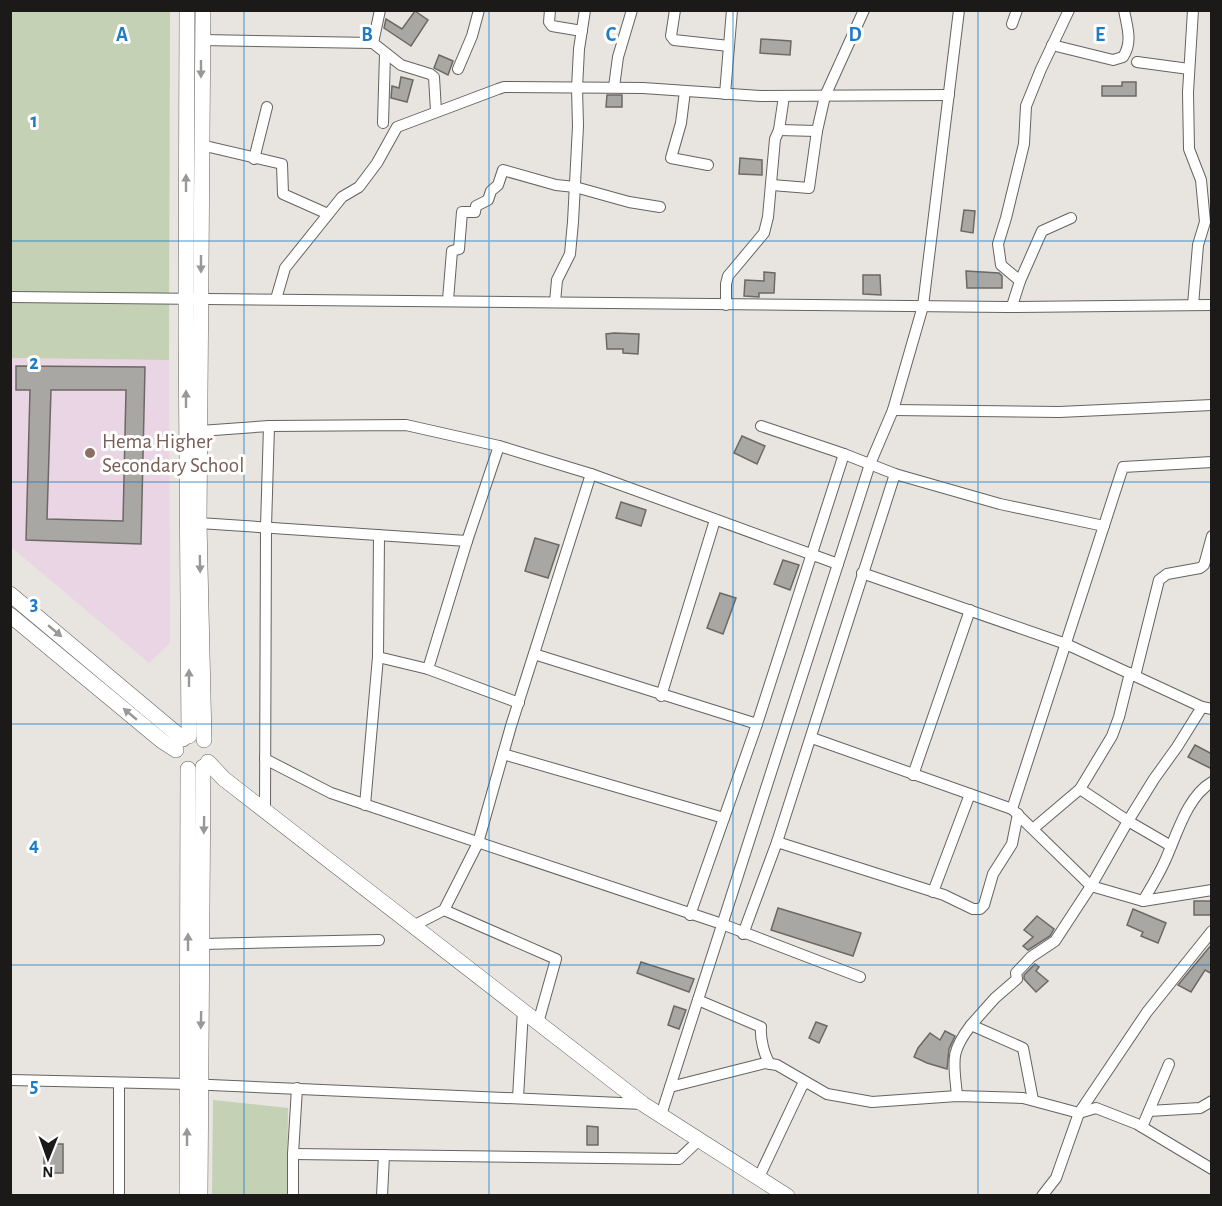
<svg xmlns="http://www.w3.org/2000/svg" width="1222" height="1206" font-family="'Alegreya Sans',sans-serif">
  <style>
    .education { fill: #e9d5e3 }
    .green { fill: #c4d1b5 }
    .building { fill: #a9a7a3; stroke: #6c6965; stroke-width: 1.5; fill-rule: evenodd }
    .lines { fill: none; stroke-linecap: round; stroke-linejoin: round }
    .street-casing { stroke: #66635f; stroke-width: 12 }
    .secondary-casing { stroke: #66635f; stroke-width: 16 }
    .street { stroke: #fff; stroke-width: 10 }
    .secondary { stroke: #fff; stroke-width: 15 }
    .oneway { fill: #989897 }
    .grid { fill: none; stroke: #1d7bc8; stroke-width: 1.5; stroke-opacity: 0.55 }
    .education-dot { fill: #8d6e63; stroke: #fff; stroke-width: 2 }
    .labels { text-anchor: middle; stroke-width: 6; stroke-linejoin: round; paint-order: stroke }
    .education-label { font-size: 21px; fill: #785e54; stroke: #fff; text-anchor: start }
    .grid-label { font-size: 20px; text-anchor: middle; font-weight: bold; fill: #1d7bc8; stroke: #fff; stroke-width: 6; stroke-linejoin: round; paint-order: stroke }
  </style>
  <rect width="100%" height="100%" fill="#e8e5e1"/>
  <!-- education -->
  <polygon class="education" points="11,358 169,360 170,643 149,663 11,547"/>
  <!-- green -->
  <g class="green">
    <polygon points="11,11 170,11 169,360 11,358"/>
    <polygon points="213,1100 288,1108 287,1195 212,1195"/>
  </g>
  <!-- building -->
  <g class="building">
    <polygon points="415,11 428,20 411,46 384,28 386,19 402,29"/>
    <polygon points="761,39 791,41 790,55 760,53"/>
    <polygon points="439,55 453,61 448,75 434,68"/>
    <polygon points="401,77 413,80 407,102 391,98 392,86 399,88"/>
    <polygon points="1122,82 1136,82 1136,96 1102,96 1102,86 1122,86"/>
    <polygon points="607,95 622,95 622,107 606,107"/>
    <polygon points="740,158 762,160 762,175 739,174"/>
    <polygon points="964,210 975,211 973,233 961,231"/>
    <polygon points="966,271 999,273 1002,276 1002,288 967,288"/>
    <polygon points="764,272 775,273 774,293 759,293 759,297 744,296 745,280 764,281"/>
    <polygon points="863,275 880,275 881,295 863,294"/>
    <polygon points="614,333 639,334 638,354 623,353 623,349 607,349 606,334"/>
    <path d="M16,366L145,367L141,544L26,540L30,390H16ZM51,390H126L123,521L47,519Z"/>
    <polygon points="742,436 765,446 757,464 734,453"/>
    <polygon points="621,502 646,510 641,526 616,518"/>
    <polygon points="535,538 559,545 548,578 525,571"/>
    <polygon points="783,560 799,565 790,590 774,584"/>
    <polygon points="720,593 736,598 723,634 707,628"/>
    <polygon points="1195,745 1212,754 1212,769 1188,757"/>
    <rect x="1194" y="901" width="18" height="14"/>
    <polygon points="778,908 861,933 853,956 771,930"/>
    <polygon points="1133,909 1166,923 1158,943 1141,936 1143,932 1127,925"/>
    <polygon points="1037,916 1054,929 1050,936 1028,950 1023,946 1033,937 1024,930"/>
    <polygon points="1212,944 1212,974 1205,970 1191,992 1178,985"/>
    <polygon points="641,962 694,979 689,992 637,973"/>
    <polygon points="1035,964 1039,967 1036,971 1048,981 1036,992 1024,979 1024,975"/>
    <polygon points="674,1006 686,1010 679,1029 668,1025"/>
    <polygon points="816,1022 827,1026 819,1043 809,1038"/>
    <polygon points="945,1031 955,1036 949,1049 947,1069 927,1063 914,1057 918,1048 930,1033 940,1040"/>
    <polygon points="587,1126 598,1127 598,1145 587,1145"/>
    <rect x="44" y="1144" width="19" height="29"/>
  </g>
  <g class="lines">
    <!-- street casing -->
    <g class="street-casing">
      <g id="street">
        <polyline points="550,10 549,22 552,26 582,31"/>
        <polyline points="675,10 671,36 674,40 729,46"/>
        <polyline points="1193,10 1188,92 1189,149 1201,180 1205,222 1198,245 1193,305"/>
        <polyline points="1012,24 1017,10"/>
        <polyline points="202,40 373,43 380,10"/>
        <polyline points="373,43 401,65 430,74 434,77 436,111"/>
        <path d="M1052,45L1113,60L1123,57C1133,42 1127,27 1124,10"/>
        <polyline points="1137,62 1189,69"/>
        <polyline points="458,69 472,36 479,10"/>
        <polyline points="614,87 618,57 632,10"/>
        <polyline points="685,91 681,123 671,158 708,165"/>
        <polyline points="725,94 732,10"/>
        <polyline points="383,123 385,54"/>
        <polyline points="779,130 817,131"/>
        <polyline points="201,145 282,164 283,194 328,214"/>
        <polyline points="254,159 267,107"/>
        <polyline points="772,185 809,188 817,131 825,96 864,10"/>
        <polyline points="1020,281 1001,265 998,244 1006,218 1024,144 1026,106 1041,69 1069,10"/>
        <polyline points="10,297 1006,307 1212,305"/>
        <polyline points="276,299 285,268 342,197 359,187 377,163 397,127 498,89 504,87 643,88 760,96 949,95"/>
        <polyline points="448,300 452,251 459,249 462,212 475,212 476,206 488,200 491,191 498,185 503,170 556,185 575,187 629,202 660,207"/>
        <polyline points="555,302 557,280 570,254 573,222 578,126 577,88 579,49 585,10"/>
        <polyline points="726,305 726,284 728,276 764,233 768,217 775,139 779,130 784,96"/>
        <polyline points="1012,306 1020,281 1042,231 1071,218"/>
        <polyline points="893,410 1059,412 1212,405"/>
        <polyline points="761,426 844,454 895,474 1000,504 1104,526"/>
        <polyline points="200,431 269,426 406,425 499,446 591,474 838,564"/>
        <polyline points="199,523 467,541"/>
        <polyline points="862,573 1066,644 1202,707"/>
        <polyline points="534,654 757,724"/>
        <polyline points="378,657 428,669 519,703"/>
        <polyline points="428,669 467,541 499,446"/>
        <polyline points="1135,676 1159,580 1167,574 1200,568 1204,565 1212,536"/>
        <polyline points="661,696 715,520"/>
        <polyline points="812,738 1012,809 1091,886 1143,901 1212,890"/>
        <polyline points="503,754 724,818"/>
        <polyline points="265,759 331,793 722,924 860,977"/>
        <polyline points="913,775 970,610"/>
        <polyline points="1080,789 1128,821 1171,846"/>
        <polyline points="365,805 378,657 379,535"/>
        <polyline points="1012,809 1123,467 1212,462"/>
        <polyline points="265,810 266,527 269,426"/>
        <polyline points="1034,828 1080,789 1112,736 1119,717 1130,673"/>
        <polyline points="777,842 944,895 973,909 980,909 984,905 993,874 1012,844 1018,814"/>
        <polyline points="933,892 970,794"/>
        <path d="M1143,901C1150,889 1158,876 1164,863C1176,838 1186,797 1212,782"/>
        <polyline points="444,910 556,959 538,1023"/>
        <polyline points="690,915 757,724 844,454"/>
        <polyline points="413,926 444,910 478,843 511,726 591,474"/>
        <polyline points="743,934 777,842 895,474"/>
        <polyline points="202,944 379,940"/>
        <path d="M698,1000L761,1027C760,1038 764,1055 770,1064"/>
        <polyline points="971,1025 995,998 1017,979 1016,973 1031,957 1055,941 1091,886 1128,821 1154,779 1177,747 1202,707 1212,709"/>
        <polyline points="10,1080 188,1084 643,1104"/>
        <polyline points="670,1087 765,1063 777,1065 827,1094 872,1102 957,1096 1023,1098 1079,1113 1096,1108 1137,1124 1212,1169"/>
        <path d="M957,1096C954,1061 949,1054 971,1025L1023,1048L1033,1100"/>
        <polyline points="518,1098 523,1010"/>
        <polyline points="1149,1111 1200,1108 1212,1101"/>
        <polyline points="661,1115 838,564 870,464 893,410 923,306 959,10"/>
        <polyline points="1142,1127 1169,1064"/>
        <polyline points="293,1154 679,1159 699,1140"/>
        <polyline points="759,1177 802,1086 806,1083"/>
        <polyline points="119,1196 119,1083"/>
        <polyline points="293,1196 293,1154 297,1088"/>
        <polyline points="382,1196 384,1155"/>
        <polyline points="1042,1196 1056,1178 1079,1113 1147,1012 1212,931"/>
      </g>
    </g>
    <!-- secondary casing -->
    <g class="secondary-casing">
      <g id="secondary">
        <polyline points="187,10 186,324 189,736"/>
        <polyline points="203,10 199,523 204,740"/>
        <polyline points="10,594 183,739"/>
        <polyline points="10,615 162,741 176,750"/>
        <polyline points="208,762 224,779 643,1104 787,1196"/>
        <polyline points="187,1196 188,769"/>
        <polyline points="200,1196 203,767"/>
      </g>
    </g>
    <!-- street -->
    <use href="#street" class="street"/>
    <!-- secondary -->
    <use href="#secondary" class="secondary"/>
  </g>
  <!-- one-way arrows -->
  <defs><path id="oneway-solid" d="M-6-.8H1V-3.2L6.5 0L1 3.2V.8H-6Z" transform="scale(1.5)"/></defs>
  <g class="oneway">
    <use href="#oneway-solid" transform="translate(201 69) rotate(90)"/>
    <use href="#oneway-solid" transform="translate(186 183) rotate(-90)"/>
    <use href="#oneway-solid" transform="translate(201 264) rotate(90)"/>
    <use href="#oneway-solid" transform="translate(186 399) rotate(-90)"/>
    <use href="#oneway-solid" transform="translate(200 564) rotate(89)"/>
    <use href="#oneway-solid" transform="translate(55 631) rotate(40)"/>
    <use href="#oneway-solid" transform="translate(189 678) rotate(-90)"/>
    <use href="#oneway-solid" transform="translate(130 714) rotate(-140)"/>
    <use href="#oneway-solid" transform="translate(204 825) rotate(91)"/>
    <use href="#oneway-solid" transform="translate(188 942) rotate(-90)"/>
    <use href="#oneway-solid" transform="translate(201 1020) rotate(91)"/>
    <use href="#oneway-solid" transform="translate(187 1137) rotate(-90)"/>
  </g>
  <!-- grid -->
  <path class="grid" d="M244,10V1196M489,10V1196M733,10V1196M978,10V1196M10,241H1212M10,482H1212M10,724H1212M10,965H1212"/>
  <!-- markers -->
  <circle class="education-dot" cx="90" cy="453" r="6"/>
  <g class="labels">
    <!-- education labels -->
    <g class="education-label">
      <text x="102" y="448">Hema Higher<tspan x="102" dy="24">Secondary School</tspan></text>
    </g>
  </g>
  <g class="grid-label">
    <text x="122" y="41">A</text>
    <text x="367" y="41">B</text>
    <text x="611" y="41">C</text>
    <text x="855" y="41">D</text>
    <text x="1100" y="41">E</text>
    <text x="34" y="127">1</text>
    <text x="34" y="369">2</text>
    <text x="34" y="610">3</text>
    <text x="34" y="851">4</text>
    <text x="34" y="1092">5</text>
  </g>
  <!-- border -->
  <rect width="1222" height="1206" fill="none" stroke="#1b1a18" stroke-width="24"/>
  <!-- north arrow -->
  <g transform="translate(48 1158) rotate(181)" stroke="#ffffff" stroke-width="4.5" paint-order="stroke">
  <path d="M0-4.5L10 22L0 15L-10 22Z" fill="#1b1a18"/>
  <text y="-9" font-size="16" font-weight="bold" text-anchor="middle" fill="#1b1a18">N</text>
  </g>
</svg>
